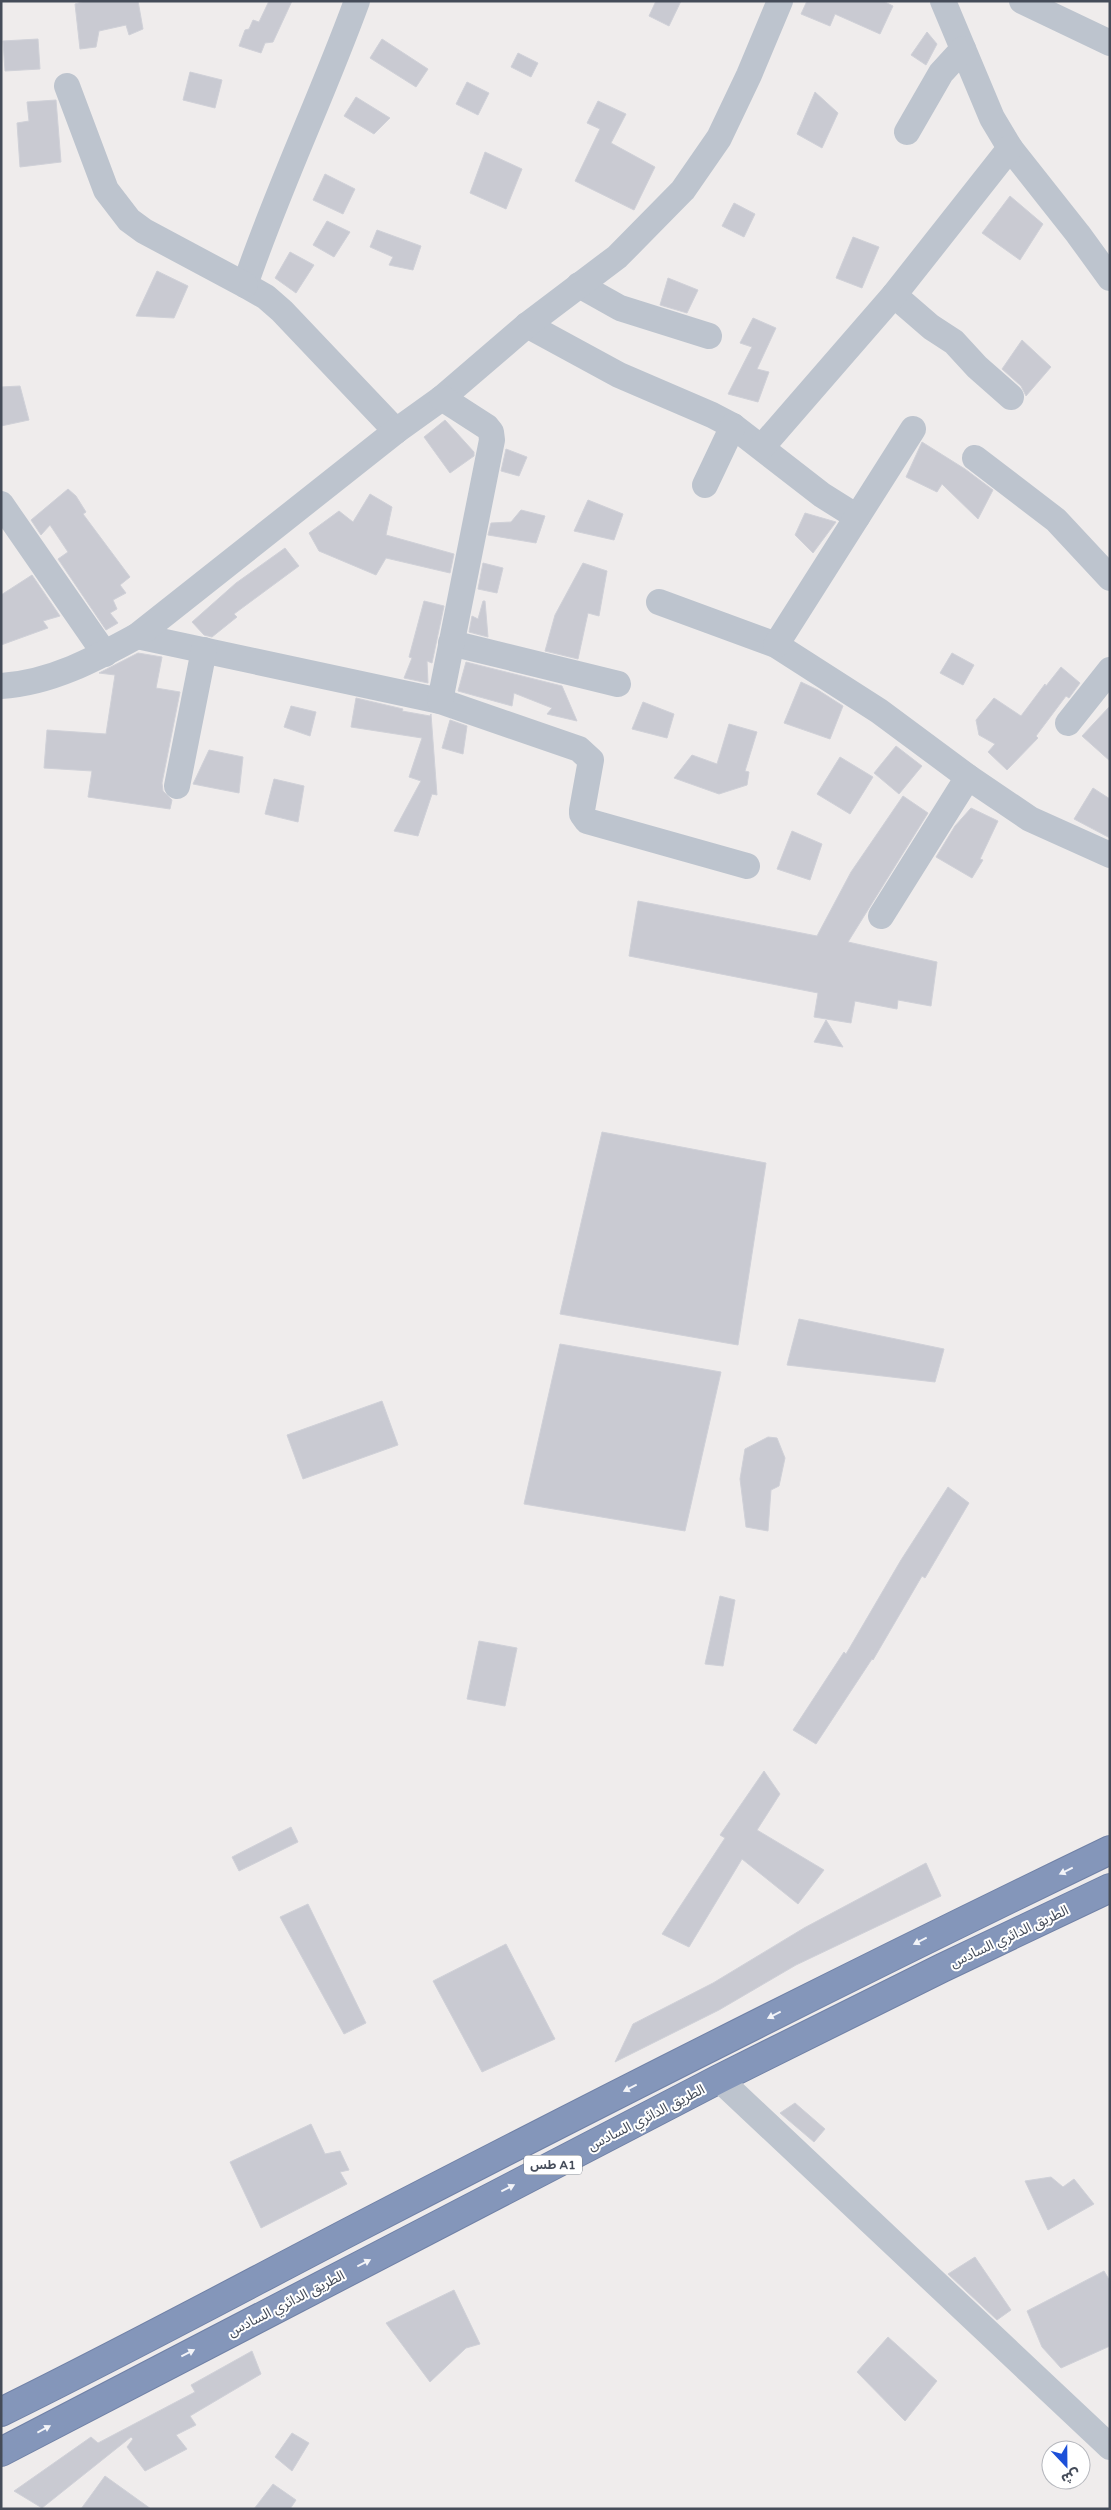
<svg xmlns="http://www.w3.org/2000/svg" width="1111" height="2510" font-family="'Varela Round','Noto Sans Arabic',sans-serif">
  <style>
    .building { fill: #c9cad2; stroke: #d0d1d8 }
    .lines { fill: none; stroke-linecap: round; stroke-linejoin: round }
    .highway-casing { stroke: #7081a6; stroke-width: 30 }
    .minor { stroke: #bdc4ce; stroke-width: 26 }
    .highway { stroke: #8496ba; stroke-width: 28 }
    .oneway { fill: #f3f4f8 }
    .labels { text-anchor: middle; stroke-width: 4; stroke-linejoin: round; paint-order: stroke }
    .shield { fill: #fff; stroke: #7d828b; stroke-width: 1 }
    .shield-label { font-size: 12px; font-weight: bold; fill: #454c59 }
    .street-label { font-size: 14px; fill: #454c59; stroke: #fff }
  </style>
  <rect width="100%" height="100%" fill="#efecec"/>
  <!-- building -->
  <g class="building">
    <polygon points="85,1 138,1 143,29 129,35 126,25 99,31 96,47 80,49 75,4"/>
    <polygon points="269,1 292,1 273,42 265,43 261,53 239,46 245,30 249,29 253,20 259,22"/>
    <polygon points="656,1 681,1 669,26 649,16"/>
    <polygon points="807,1 883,1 893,6 880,34 835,14 830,26 801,14"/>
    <polygon points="927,32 937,44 926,65 911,55"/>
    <polygon points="38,39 40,69 5,71 3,41"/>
    <polygon points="382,39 428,69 416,87 370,58"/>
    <polygon points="518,53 538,63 531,77 511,67"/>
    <polygon points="190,72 222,80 215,108 183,100"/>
    <polygon points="467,82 489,93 478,115 456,104"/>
    <polygon points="815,92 838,113 822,148 797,134"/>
    <polygon points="356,97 390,118 374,134 344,116"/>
    <polygon points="56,100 61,162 20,167 17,123 29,121 27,102"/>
    <polygon points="598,101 626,114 611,143 655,167 634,210 575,181 600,129 587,123"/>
    <polygon points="485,152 522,169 506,209 470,193"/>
    <polygon points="325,174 355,189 343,214 313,200"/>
    <polygon points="1010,196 1043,224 1020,260 982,233"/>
    <polygon points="734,203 755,214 744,237 722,226"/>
    <polygon points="327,221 350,232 334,257 313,245"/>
    <polygon points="377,230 421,246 413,270 389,265 393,257 370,247"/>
    <polygon points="853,237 879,247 862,288 836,278"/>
    <polygon points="290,252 314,265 296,293 275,278"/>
    <polygon points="157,271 188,286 174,318 136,316"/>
    <polygon points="668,278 698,290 687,313 660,305"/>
    <polygon points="753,318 776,328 757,369 769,372 758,402 728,394 752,347 740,343"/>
    <polygon points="1022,340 1051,367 1026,396 1021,386 1002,369"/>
    <polygon points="20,386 29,420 1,426 1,387"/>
    <polygon points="445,420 474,452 474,456 450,473 424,437"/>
    <polygon points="922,442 965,469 993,490 978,519 942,484 937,492 906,477"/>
    <polygon points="506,449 527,457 519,476 501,471"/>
    <polygon points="68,489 76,496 86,512 83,514 130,577 120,585 126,593 113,600 117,609 110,613 118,623 106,630 58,559 68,552 50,525 41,535 31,520"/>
    <polygon points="370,494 392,507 386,535 454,554 450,573 386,558 376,575 319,551 309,533 339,511 353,522"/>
    <polygon points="588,500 623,514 614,540 574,531"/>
    <polygon points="521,510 545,516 536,543 488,535 491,523 511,522"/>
    <polygon points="805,513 836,522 813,553 795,535"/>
    <polygon points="285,548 299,566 234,614 237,617 212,637 204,635 192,622 236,583"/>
    <polygon points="483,563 503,568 497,593 478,589"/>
    <polygon points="583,563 607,571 599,616 588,613 578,659 545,651 555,615"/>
    <polygon points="32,575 60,616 43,621 48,628 1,645 1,595"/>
    <polygon points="424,601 444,606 432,663 427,661 428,683 404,678 412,658 409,657"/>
    <polygon points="483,601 485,601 488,637 469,632 472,616 478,619"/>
    <polygon points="138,653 162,657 156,688 180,692 162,783 163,791 172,800 170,809 88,797 92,771 44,768 47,730 106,734 115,675 99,673"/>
    <polygon points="952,653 974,665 963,685 940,673"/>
    <polygon points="466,662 562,686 577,721 547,714 552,708 514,693 512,706 458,691"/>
    <polygon points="1061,667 1080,683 1069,698 1066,696 1036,736 1038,738 1007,770 988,752 995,744 979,735 976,720 994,698 1021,716 1045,684 1046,686"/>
    <polygon points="801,682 818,690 843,706 830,739 784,723"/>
    <polygon points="356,698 403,709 402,711 430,716 431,714 437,795 432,794 418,836 394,831 421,781 409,777 422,738 351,727"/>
    <polygon points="643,702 674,714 667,738 632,729"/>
    <polygon points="291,706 316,712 310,736 284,727"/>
    <polygon points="1110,706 1110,761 1082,736"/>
    <polygon points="450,720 467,726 463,754 442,748"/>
    <polygon points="729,724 757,732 745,771 749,772 747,785 719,794 674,778 692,755 717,764"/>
    <polygon points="896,746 922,766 899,794 874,773"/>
    <polygon points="209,750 243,757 239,793 193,784"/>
    <polygon points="840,757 873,777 850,814 817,794"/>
    <polygon points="274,779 304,786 298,822 265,814"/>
    <polygon points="1093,788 1110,799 1110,838 1074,819"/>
    <polygon points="903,796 928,813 848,942 937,962 931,1006 898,1000 897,1009 855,1001 851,1023 814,1017 818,993 629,956 638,901 817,936 851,872"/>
    <polygon points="971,808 998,821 980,859 983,860 972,878 936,857 955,826"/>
    <polygon points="792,831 822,844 810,880 777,869"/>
    <polygon points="826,1020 843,1047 814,1042"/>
    <polygon points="602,1132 766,1163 738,1345 560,1314"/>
    <polygon points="799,1319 944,1349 935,1382 787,1365"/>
    <polygon points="560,1344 721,1372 685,1531 524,1504"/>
    <polygon points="382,1401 398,1445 303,1479 287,1435"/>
    <polygon points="768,1437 777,1438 785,1458 779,1486 771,1490 768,1531 746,1527 740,1479 745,1449"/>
    <polygon points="948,1487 969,1503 925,1578 922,1576 873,1660 872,1659 816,1744 793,1730 844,1652 846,1654 901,1560"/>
    <polygon points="720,1596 735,1600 723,1666 705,1664"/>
    <polygon points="479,1641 517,1648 505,1706 467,1699"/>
    <polygon points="764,1771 780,1794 757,1830 824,1870 798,1904 742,1859 689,1947 662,1934 725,1838 720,1835"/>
    <polygon points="291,1827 298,1842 239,1871 232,1857"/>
    <polygon points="926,1863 941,1896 796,1965 719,2010 615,2062 633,2024 713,1983 804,1928"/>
    <polygon points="308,1904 366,2023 344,2034 280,1917"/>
    <polygon points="506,1944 555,2039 482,2072 433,1981"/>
    <polygon points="795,2103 825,2129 814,2142 780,2113"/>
    <polygon points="311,2124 325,2154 340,2151 349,2170 340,2172 347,2184 261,2228 230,2162"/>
    <polygon points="1051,2177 1063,2187 1074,2179 1094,2204 1048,2230 1025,2181"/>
    <polygon points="975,2257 1011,2310 997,2320 948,2274"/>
    <polygon points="1104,2271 1110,2281 1110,2346 1061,2368 1042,2347 1027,2311"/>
    <polygon points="454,2290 480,2344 466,2348 430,2382 386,2323"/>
    <polygon points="888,2337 937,2381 905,2421 857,2372"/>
    <polygon points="252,2351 261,2374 190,2416 196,2425 176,2435 187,2449 145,2471 127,2447 133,2439 131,2437 42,2508 14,2491 91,2437 98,2443 195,2392 191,2385"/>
    <polygon points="292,2433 309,2443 292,2471 275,2457"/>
    <polygon points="105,2476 151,2509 81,2509"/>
    <polygon points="273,2484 296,2500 290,2509 254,2509"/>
  </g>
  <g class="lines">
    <!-- highway casing -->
    <g class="highway-casing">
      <g id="highway">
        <path d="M1,2412C119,2354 234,2292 351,2231C602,2101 855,1973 1110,1850"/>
        <polyline points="1,2452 719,2079 942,1968 1110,1888"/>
      </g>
    </g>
    <!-- minor -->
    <g class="minor">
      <path d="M357,1C322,97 278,188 245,285L266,297L282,311L396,431"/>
      <polyline points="943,1 992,118 1010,148 1078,234 1110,278"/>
      <polyline points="1022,1 1110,43"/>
      <polyline points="67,86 106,190 129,220 144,231 245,285"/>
      <polyline points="907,132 941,73 963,49"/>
      <polyline points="579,285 620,308 709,336"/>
      <polyline points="894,295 931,327 954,342 977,367 1011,397"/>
      <polyline points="527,325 619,375 712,415 733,426 822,495 857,517"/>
      <polyline points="762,447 894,295 1010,148"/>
      <polyline points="975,458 1056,520 1110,578"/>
      <polyline points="705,485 733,426"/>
      <polyline points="1,504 105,654"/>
      <polyline points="659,602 776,645 879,711 968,777 1030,819 1110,855"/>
      <polyline points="137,636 440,701 579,749 591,760 582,810 582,814 587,821 747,866"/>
      <polyline points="451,643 618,684"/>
      <polyline points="776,645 913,429"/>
      <path d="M1,686C51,683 95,659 137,636L396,431L442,398L527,325L617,257L683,190L719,138L749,75L780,1"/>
      <polyline points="440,701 492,440 491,432 487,427 442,398"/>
      <polyline points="1068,723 1110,670"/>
      <polyline points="177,786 204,650"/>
      <polyline points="881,916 968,777"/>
      <polyline points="719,2079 1110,2447"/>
    </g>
    <!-- highway -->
    <use href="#highway" class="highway"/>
  </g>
  <!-- one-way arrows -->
  <defs><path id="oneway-solid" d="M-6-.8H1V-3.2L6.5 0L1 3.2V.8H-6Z" transform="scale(1.25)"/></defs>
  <g class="oneway">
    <use href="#oneway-solid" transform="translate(1066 1871) rotate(154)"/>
    <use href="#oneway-solid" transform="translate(920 1941) rotate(153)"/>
    <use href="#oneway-solid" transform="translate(774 2015) rotate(153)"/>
    <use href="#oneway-solid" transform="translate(630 2088) rotate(153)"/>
    <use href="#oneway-solid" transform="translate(508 2188) rotate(-27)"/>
    <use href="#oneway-solid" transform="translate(364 2263) rotate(-27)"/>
    <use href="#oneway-solid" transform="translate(188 2353) rotate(-27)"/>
    <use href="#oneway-solid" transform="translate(44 2429) rotate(-28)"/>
  </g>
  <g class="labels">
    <!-- shield labels -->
    <rect class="shield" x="524" y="2155.5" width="58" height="19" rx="4"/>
    <g class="shield-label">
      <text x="553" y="2169">طس A1</text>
    </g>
    <!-- street labels -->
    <g class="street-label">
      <text transform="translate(1009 1936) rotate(-25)" y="5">الطريق الدائري السادس</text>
      <text transform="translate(646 2117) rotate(-27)" y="5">الطريق الدائري السادس</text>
      <text transform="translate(286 2303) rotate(-27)" y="5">الطريق الدائري السادس</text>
    </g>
  </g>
  <!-- border -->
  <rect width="1111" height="2510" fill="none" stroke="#454c59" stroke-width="5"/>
  <!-- north arrow -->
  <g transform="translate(1066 2465) rotate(158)"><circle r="24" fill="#ffffff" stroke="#b5b7bd"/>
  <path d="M0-4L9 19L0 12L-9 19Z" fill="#1d50d8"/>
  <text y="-8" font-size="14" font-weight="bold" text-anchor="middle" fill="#454c59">ش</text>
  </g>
</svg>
